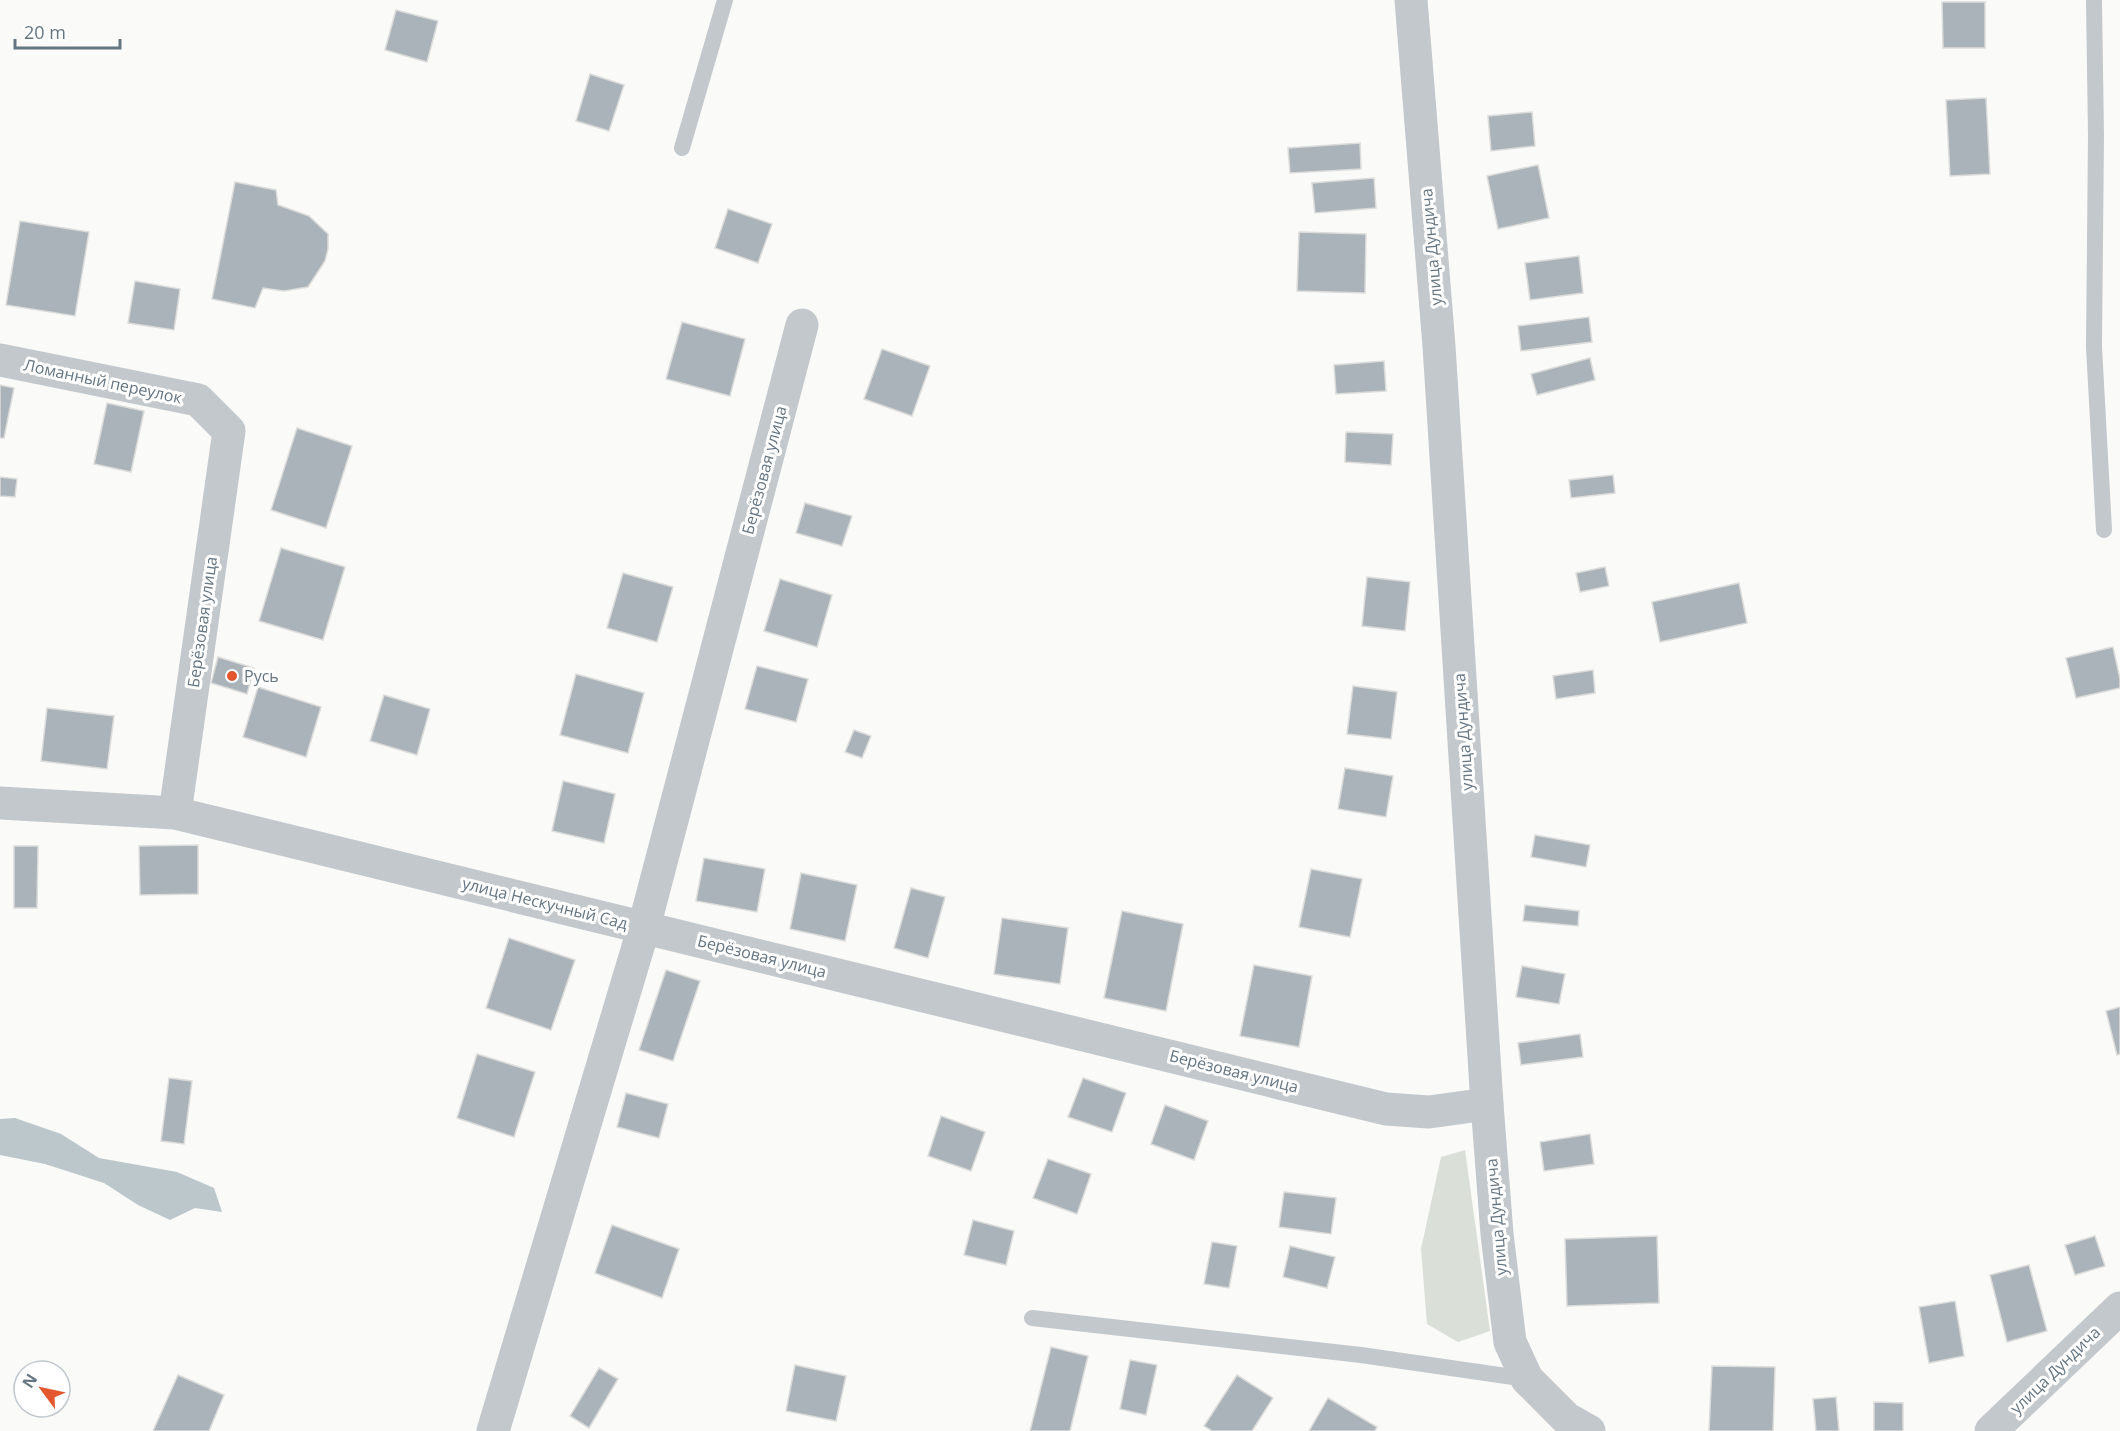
<svg xmlns="http://www.w3.org/2000/svg" width="2120" height="1431" font-family="'Open Sans',sans-serif">
  <style>
    .green { fill: #dadfd7 }
    .water { fill: #bbc7cb }
    .building { fill: #aab3b9; stroke: #dcdcda; stroke-width: 1.5 }
    .lines { fill: none; stroke-linecap: round; stroke-linejoin: round }
    .service { stroke: #c3c8cc; stroke-width: 16 }
    .minor { stroke: #c3c8cc; stroke-width: 33 }
    .poi-dot { fill: #e4572e; stroke: #fff; stroke-width: 2 }
    .labels { text-anchor: middle; stroke-width: 6; stroke-linejoin: round; paint-order: stroke }
    .street-label { font-size: 16px; fill: #657683; stroke: #fff }
    .poi-label { font-size: 16px; fill: #657683; stroke: #fff; text-anchor: start }
  </style>
  <rect width="100%" height="100%" fill="#fafaf8"/>
  <!-- green -->
  <polygon class="green" points="1465,1150 1490,1331 1458,1342 1427,1324 1421,1249 1441,1157"/>
  <!-- water -->
  <polygon class="water" points="15,1118 61,1134 99,1158 177,1172 214,1188 222,1212 195,1208 170,1220 138,1205 104,1183 45,1164 0,1155 0,1119"/>
  <!-- building -->
  <g class="building">
    <polygon points="1942,2 1985,2 1985,48 1943,48"/>
    <polygon points="396,10 438,21 427,62 385,50"/>
    <polygon points="590,74 624,85 609,131 576,121"/>
    <polygon points="1986,98 1990,174 1950,176 1946,100"/>
    <polygon points="1532,112 1535,146 1491,151 1488,116"/>
    <polygon points="1360,143 1361,169 1290,173 1288,148"/>
    <polygon points="1538,165 1549,218 1498,229 1487,176"/>
    <polygon points="1374,178 1376,208 1315,213 1312,183"/>
    <polygon points="235,182 276,190 278,205 309,216 328,234 328,249 325,261 308,287 284,291 263,288 255,308 212,299"/>
    <polygon points="728,209 772,224 758,263 715,248"/>
    <polygon points="20,221 89,232 75,316 6,305"/>
    <polygon points="1299,232 1366,234 1365,293 1297,291"/>
    <polygon points="1579,256 1583,293 1530,300 1525,263"/>
    <polygon points="135,281 180,289 174,330 128,323"/>
    <polygon points="1589,317 1592,342 1521,351 1518,326"/>
    <polygon points="682,322 745,339 730,396 666,379"/>
    <polygon points="882,349 930,366 912,416 864,399"/>
    <polygon points="1590,358 1595,380 1537,395 1531,374"/>
    <polygon points="1384,361 1386,391 1336,394 1334,365"/>
    <polygon points="0,385 14,388 4,438 0,438"/>
    <polygon points="107,403 144,411 131,472 94,464"/>
    <polygon points="297,428 352,446 326,528 271,510"/>
    <polygon points="1346,432 1393,434 1391,465 1345,462"/>
    <polygon points="1613,475 1615,493 1571,498 1569,480"/>
    <polygon points="0,477 17,479 15,497 0,496"/>
    <polygon points="805,503 852,516 842,546 796,533"/>
    <polygon points="281,548 345,567 323,640 259,621"/>
    <polygon points="1605,567 1609,586 1580,592 1576,573"/>
    <polygon points="623,573 673,587 657,642 607,628"/>
    <polygon points="1367,577 1410,582 1405,631 1362,626"/>
    <polygon points="780,579 832,595 817,647 764,631"/>
    <polygon points="1739,583 1747,623 1660,642 1652,602"/>
    <polygon points="2113,647 2120,679 2120,688 2076,698 2066,658"/>
    <polygon points="218,657 254,668 247,694 211,683"/>
    <polygon points="757,666 808,679 796,722 745,709"/>
    <polygon points="1593,670 1595,693 1556,699 1553,676"/>
    <polygon points="576,674 644,693 628,753 560,735"/>
    <polygon points="1353,686 1397,692 1391,739 1347,734"/>
    <polygon points="258,687 321,707 306,757 243,737"/>
    <polygon points="384,695 430,709 417,755 370,741"/>
    <polygon points="47,708 114,716 107,769 41,761"/>
    <polygon points="854,730 871,736 862,758 845,752"/>
    <polygon points="1345,768 1393,776 1386,817 1338,809"/>
    <polygon points="563,781 615,794 604,843 552,831"/>
    <polygon points="1535,835 1590,845 1586,867 1531,857"/>
    <polygon points="198,845 198,894 140,895 139,846"/>
    <polygon points="14,846 38,846 37,908 14,908"/>
    <polygon points="704,858 765,869 757,912 696,901"/>
    <polygon points="1311,869 1362,879 1350,937 1299,927"/>
    <polygon points="801,873 857,885 845,941 790,929"/>
    <polygon points="911,888 945,897 928,958 894,948"/>
    <polygon points="1525,905 1579,911 1578,926 1523,921"/>
    <polygon points="1122,911 1183,924 1166,1011 1104,998"/>
    <polygon points="1002,918 1068,928 1060,984 994,974"/>
    <polygon points="509,938 575,960 551,1030 486,1008"/>
    <polygon points="1254,965 1312,976 1299,1047 1240,1036"/>
    <polygon points="1522,966 1565,974 1559,1004 1516,997"/>
    <polygon points="666,970 700,981 673,1061 639,1050"/>
    <polygon points="2120,1007 2120,1054 2117,1055 2106,1011"/>
    <polygon points="1580,1034 1583,1057 1521,1065 1518,1043"/>
    <polygon points="477,1054 535,1072 514,1137 457,1118"/>
    <polygon points="169,1078 192,1081 184,1144 161,1141"/>
    <polygon points="1083,1078 1126,1093 1112,1132 1068,1117"/>
    <polygon points="626,1093 668,1104 659,1138 617,1127"/>
    <polygon points="1165,1105 1208,1121 1194,1160 1151,1144"/>
    <polygon points="941,1116 985,1132 971,1171 928,1156"/>
    <polygon points="1590,1134 1594,1164 1544,1171 1540,1142"/>
    <polygon points="1048,1159 1091,1174 1077,1214 1033,1198"/>
    <polygon points="1284,1192 1336,1198 1331,1234 1279,1227"/>
    <polygon points="973,1220 1014,1231 1006,1265 964,1255"/>
    <polygon points="612,1225 679,1249 662,1298 595,1273"/>
    <polygon points="1657,1236 1659,1303 1567,1306 1565,1239"/>
    <polygon points="2095,1236 2105,1266 2075,1275 2065,1245"/>
    <polygon points="1212,1242 1237,1246 1229,1288 1204,1284"/>
    <polygon points="1290,1246 1335,1257 1327,1288 1283,1277"/>
    <polygon points="2029,1265 2047,1331 2007,1342 1990,1275"/>
    <polygon points="1955,1301 1964,1356 1929,1363 1919,1307"/>
    <polygon points="1051,1347 1088,1356 1070,1431 1030,1431"/>
    <polygon points="1130,1360 1157,1365 1146,1415 1120,1409"/>
    <polygon points="795,1365 846,1376 836,1421 786,1411"/>
    <polygon points="1712,1366 1775,1367 1773,1431 1709,1431"/>
    <polygon points="599,1368 618,1379 589,1428 570,1416"/>
    <polygon points="178,1375 224,1395 209,1431 153,1431"/>
    <polygon points="1237,1375 1273,1398 1252,1431 1212,1431 1204,1426"/>
    <polygon points="1836,1397 1839,1431 1816,1431 1813,1399"/>
    <polygon points="1328,1398 1377,1427 1375,1431 1309,1431"/>
    <polygon points="1874,1402 1903,1403 1903,1431 1874,1431"/>
  </g>
  <g class="lines">
    <!-- service -->
    <g class="service">
      <polyline points="2094,0 2096,136 2094,347 2104,530"/>
      <polyline points="682,148 725,0"/>
      <polyline points="1032,1318 1361,1355 1527,1379"/>
    </g>
    <!-- minor -->
    <g class="minor">
      <polyline points="1411,0 1439,346 1487,1104 1497,1234 1510,1342 1527,1379 1566,1418 1589,1431"/>
      <polyline points="0,360 198,400 229,431 175,813"/>
      <polyline points="0,803 175,813 1386,1109 1429,1112 1487,1104"/>
      <polyline points="493,1431 644,927 802,325"/>
      <polyline points="1991,1431 2120,1308"/>
    </g>
  </g>
  <!-- markers -->
  <circle class="poi-dot" cx="232" cy="676" r="6"/>
  <g class="labels">
    <!-- street labels -->
    <g class="street-label">
      <text transform="translate(1431 247) rotate(-95)" y="6">улица Дундича</text>
      <text transform="translate(103 381) rotate(12)" y="6">Ломанный переулок</text>
      <text transform="translate(764 470) rotate(-75)" y="6">Берёзовая улица</text>
      <text transform="translate(202 622) rotate(-82)" y="6">Берёзовая улица</text>
      <text transform="translate(1463 732) rotate(-94)" y="6">улица Дундича</text>
      <text transform="translate(545 903) rotate(14)" y="6">улица Нескучный Сад</text>
      <text transform="translate(762 956) rotate(14)" y="6">Берёзовая улица</text>
      <text transform="translate(1234 1071) rotate(14)" y="6">Берёзовая улица</text>
      <text transform="translate(1496 1217) rotate(-95)" y="6">улица Дундича</text>
      <text transform="translate(2055 1370) rotate(-44)" y="6">улица Дундича</text>
    </g>
    <!-- poi labels -->
    <g class="poi-label">
      <text x="244" y="682">Русь</text>
    </g>
  </g>
  <!-- north arrow -->
  <g transform="translate(42 1389) rotate(303)"><circle r="28" fill="#ffffff" stroke="#c1c8cd" stroke-width="1.5"/>
  <path d="M0-4.5L10 22L0 15L-10 22Z" fill="#e4572e"/>
  <text y="-9" font-size="16" font-weight="bold" text-anchor="middle" fill="#657683">N</text>
  </g>
  <!-- scale -->
  <path d="M15 39v9h105v-9" fill="none" stroke="#657683" stroke-width="3"/>
  <text x="24" y="39" font-size="18" fill="#657683" stroke="#ffffff" stroke-width="4.5" paint-order="stroke">20 m</text>
</svg>
